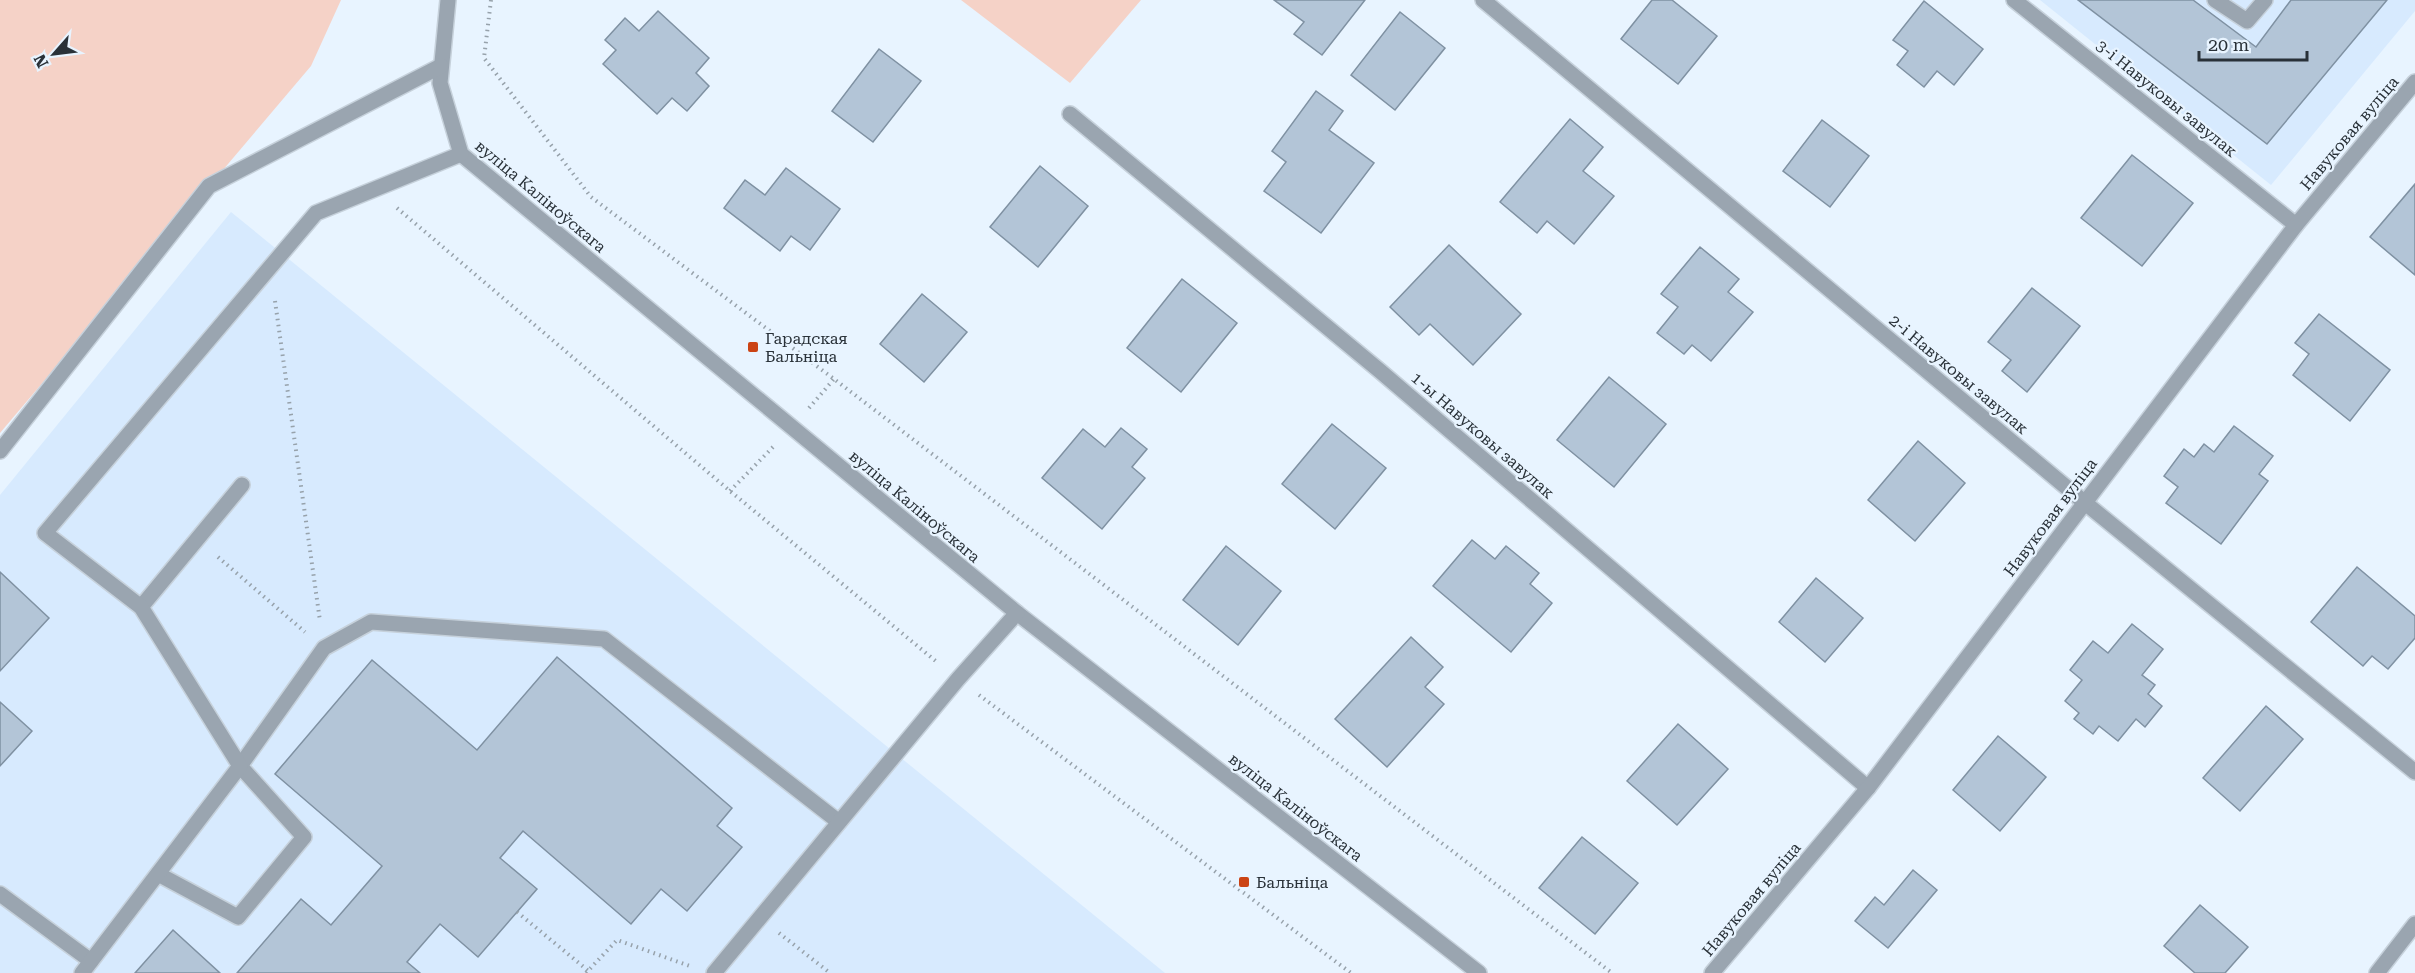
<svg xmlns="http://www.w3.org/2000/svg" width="2415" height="973" font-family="'Roboto Serif',serif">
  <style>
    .built { fill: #d7eafe }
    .green { fill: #f5d2c7 }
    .building { fill: #b3c5d7; stroke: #7f91a2; stroke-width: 1.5 }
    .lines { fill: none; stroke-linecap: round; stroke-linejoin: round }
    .minor-casing { stroke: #c6d1db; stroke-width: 18 }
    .path { stroke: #97a2ab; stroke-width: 4; stroke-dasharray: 1.5 4.5; stroke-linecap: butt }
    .minor { stroke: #9aa5b0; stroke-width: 15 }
    .poi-dot { fill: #cb4314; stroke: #e8f4ff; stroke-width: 2 }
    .labels { text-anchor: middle; stroke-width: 4.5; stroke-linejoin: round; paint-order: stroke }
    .street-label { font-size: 16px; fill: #293138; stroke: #e8f4ff }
    .poi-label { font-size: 16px; fill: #293138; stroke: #e8f4ff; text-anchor: start }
  </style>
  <rect width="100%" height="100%" fill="#e8f4ff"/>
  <!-- built -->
  <g class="built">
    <polygon points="2040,0 2415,0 2415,11 2271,185"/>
    <polygon points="231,212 1165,973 0,973 0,495"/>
  </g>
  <!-- green -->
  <g class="green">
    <polygon points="0,0 341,0 311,66 0,433"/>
    <polygon points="961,0 1141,0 1070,83"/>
  </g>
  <!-- building -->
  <g class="building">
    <polygon points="1274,0 1365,0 1322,55 1294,34 1304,22"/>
    <polygon points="1652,0 1672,0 1717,36 1678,84 1621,39"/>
    <polygon points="2078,0 2193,0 2256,47 2291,0 2387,0 2267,144"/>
    <polygon points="1924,1 1983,49 1954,85 1937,71 1924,87 1897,65 1908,51 1893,40"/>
    <polygon points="658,11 709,58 696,73 709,86 687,111 672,98 657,114 603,64 616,50 605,40 625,18 639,31"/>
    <polygon points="1400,12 1445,48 1395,110 1351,75"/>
    <polygon points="879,49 921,81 873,142 832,111"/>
    <polygon points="1316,91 1343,111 1329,130 1374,163 1321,233 1264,191 1286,162 1272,151"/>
    <polygon points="1570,119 1603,147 1583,171 1614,196 1574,244 1547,221 1537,233 1500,202"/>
    <polygon points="1822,120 1869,156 1830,207 1783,171"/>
    <polygon points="2132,155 2193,203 2142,266 2081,218"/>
    <polygon points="1040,166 1088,206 1038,267 990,227"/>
    <polygon points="786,168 840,209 810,250 791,236 780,251 724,208 745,180 765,195"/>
    <polygon points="2415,184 2415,275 2370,237"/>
    <polygon points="1449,245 1521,314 1473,365 1430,324 1419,335 1390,307"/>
    <polygon points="1700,247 1739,279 1728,292 1753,312 1711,361 1692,345 1684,354 1657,333 1678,307 1661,294"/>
    <polygon points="1182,279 1237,323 1181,392 1127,348"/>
    <polygon points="2032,288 2080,326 2027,392 2002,371 2011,360 1988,342"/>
    <polygon points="922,294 967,332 924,382 880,344"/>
    <polygon points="2319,314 2390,370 2350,421 2293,375 2309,354 2295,343"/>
    <polygon points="1609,377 1666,424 1614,487 1557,440"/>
    <polygon points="1332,424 1386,468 1335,529 1282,484"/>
    <polygon points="2234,426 2273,456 2259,474 2268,481 2221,544 2166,503 2178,487 2164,476 2184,449 2194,457 2204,444 2214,452"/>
    <polygon points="1121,428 1147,449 1132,467 1145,478 1102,529 1042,478 1083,429 1105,447"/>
    <polygon points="1918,441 1965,483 1915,541 1868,500"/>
    <polygon points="1472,540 1495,559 1506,546 1539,573 1530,584 1552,603 1511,652 1433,586"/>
    <polygon points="1226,546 1281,591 1238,645 1183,600"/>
    <polygon points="2357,567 2415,616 2415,638 2388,669 2372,656 2363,666 2311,622"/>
    <polygon points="0,572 49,618 0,671"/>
    <polygon points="1816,578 1863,618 1825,662 1779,622"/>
    <polygon points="2132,624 2163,649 2142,675 2155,685 2148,694 2162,706 2145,727 2136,719 2118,741 2099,726 2093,734 2074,719 2079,713 2065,701 2082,680 2070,670 2093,641 2108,653"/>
    <polygon points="1411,637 1443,667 1425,687 1444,704 1387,767 1335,719"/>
    <polygon points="557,657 732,808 717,826 742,847 687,911 661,889 631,924 523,831 500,858 537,889 478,957 440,924 407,962 420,973 237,973 301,899 331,925 382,866 275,774 372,660 477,750"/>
    <polygon points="0,702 32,731 0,766"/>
    <polygon points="2266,706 2303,739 2240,811 2203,778"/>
    <polygon points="1678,724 1728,769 1677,825 1627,781"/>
    <polygon points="1998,736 2046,777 2000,831 1953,790"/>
    <polygon points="1582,837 1638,883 1595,934 1539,888"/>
    <polygon points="1913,870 1937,890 1888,948 1855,921 1875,897 1884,905"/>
    <polygon points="2200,905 2248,947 2225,973 2195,973 2164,946"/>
    <polygon points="173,930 220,973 135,973"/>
  </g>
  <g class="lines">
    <!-- minor casing -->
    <g class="minor-casing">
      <g id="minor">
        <polyline points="448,0 440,83 461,154 1017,613 1479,973"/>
        <polyline points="1483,0 2084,502 2415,772"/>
        <polyline points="2014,0 2296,225"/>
        <polyline points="2215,0 2247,21 2265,0"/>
        <polyline points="1070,114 1380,371 1868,788"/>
        <polyline points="0,451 209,186 441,66"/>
        <polyline points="141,607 242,485"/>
        <polyline points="158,874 238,917 304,837 240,766 324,648 371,622 604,639 839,822"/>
        <polyline points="0,894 91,961"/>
        <polyline points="82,973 240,766 141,607 45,533 316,213 461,154"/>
        <polyline points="714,973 958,679 1017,613"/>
        <polyline points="1712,973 1868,788 2296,225 2415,82"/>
        <polyline points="2377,973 2415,924"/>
      </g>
    </g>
    <!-- path -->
    <g class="path">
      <polyline points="491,0 484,58 591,197 834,379 1612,973"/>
      <polyline points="397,208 730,491 938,663"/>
      <polyline points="275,301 320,621"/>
      <polyline points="809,408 834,379"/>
      <polyline points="730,491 773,447"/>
      <polyline points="218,557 305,632"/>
      <polyline points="979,695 1351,973"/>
      <polyline points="517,912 591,973"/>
      <polyline points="779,933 830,973"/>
      <polyline points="586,973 617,940 690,966"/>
    </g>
    <!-- minor -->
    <use href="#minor" class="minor"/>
  </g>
  <!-- markers -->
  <g class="poi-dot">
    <rect x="747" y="341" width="12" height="12" rx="3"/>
    <rect x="1238" y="876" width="12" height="12" rx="3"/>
  </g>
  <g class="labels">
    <!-- street labels -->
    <g class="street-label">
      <text transform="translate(2167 98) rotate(39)" y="6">3-і Навуковы завулак</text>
      <text transform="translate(2349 133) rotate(-50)" y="6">Навуковая вуліца</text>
      <text transform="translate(541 196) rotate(40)" y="6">вуліца Каліноўскага</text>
      <text transform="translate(1959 374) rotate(40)" y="6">2-і Навуковы завулак</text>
      <text transform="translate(1483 435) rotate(41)" y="6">1-ы Навуковы завулак</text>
      <text transform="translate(915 506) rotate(40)" y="6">вуліца Каліноўскага</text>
      <text transform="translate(2050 517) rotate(-53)" y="6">Навуковая вуліца</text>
      <text transform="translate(1296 807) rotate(38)" y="6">вуліца Каліноўскага</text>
      <text transform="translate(1751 899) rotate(-50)" y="6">Навуковая вуліца</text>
    </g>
    <!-- poi labels -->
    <g class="poi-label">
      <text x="765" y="344">Гарадская<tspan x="765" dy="18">Бальніца</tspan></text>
      <text x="1256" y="888">Бальніца</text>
    </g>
  </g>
  <!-- north arrow -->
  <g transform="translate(54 54) rotate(242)" stroke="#e8f4ff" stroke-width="4.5" paint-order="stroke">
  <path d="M0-4.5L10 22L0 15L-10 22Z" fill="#293138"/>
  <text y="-9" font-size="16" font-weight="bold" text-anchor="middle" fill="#293138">N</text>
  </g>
  <!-- scale -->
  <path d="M2199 51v9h108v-9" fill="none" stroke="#293138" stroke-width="3"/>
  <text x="2208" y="51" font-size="18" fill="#293138" stroke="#e8f4ff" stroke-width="4.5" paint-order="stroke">20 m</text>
</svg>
